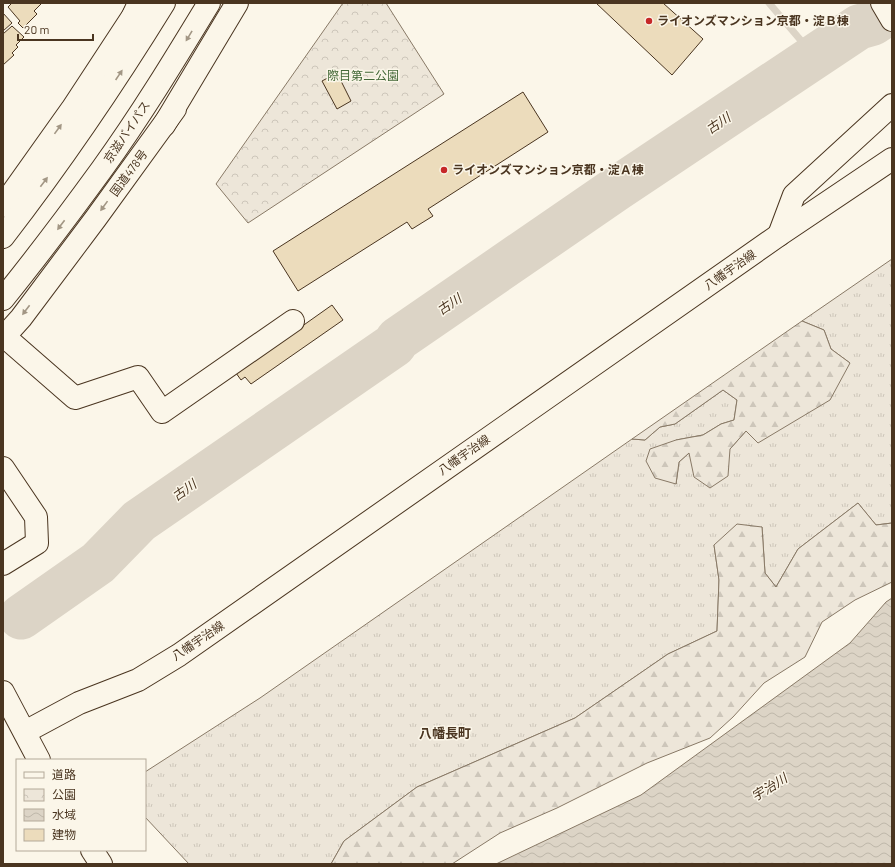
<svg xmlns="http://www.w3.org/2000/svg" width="895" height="867" font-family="Barlow,'Noto Sans JP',sans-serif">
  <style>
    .grass { fill: url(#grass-tufts); stroke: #887966 }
    .forest { fill: url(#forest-firs); stroke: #887966 }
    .park { fill: url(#park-crowns); stroke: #887966 }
    .water { fill: url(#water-waves); stroke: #887966 }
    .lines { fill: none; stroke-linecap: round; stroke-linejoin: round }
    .stream { stroke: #dcd4c6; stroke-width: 7 }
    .river { stroke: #dcd4c6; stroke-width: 45 }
    .building { fill: #ecdcbc; stroke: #4a3520 }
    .minor-casing { stroke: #4a3520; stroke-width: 24 }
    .primary-casing { stroke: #4a3520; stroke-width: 24 }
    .trunk-casing { stroke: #4a3520; stroke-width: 24 }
    .motorway-casing { stroke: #4a3520; stroke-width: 24 }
    .minor { stroke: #fbf6e9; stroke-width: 22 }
    .primary { stroke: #fbf6e9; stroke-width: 22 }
    .trunk { stroke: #fbf6e9; stroke-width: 22 }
    .motorway { stroke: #fbf6e9; stroke-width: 22 }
    .oneway { fill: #a29684 }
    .poi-dot { fill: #c62828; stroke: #fbf6e9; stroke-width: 1.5 }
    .labels { text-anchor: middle; stroke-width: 3; stroke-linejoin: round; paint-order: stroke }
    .poi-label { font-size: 12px; font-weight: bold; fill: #4a3520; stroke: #fbf6e9; text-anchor: start }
    .park-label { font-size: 12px; fill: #436837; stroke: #fbf6e9 }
    .street-label { font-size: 12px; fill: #4a3520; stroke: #fbf6e9 }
    .water-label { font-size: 13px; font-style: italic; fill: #4a3520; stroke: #fbf6e9 }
    .neighbourhood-label { font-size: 13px; font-weight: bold; fill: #4a3520; stroke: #fbf6e9 }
  </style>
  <defs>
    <pattern id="grass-tufts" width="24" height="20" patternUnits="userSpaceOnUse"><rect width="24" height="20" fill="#ede6d9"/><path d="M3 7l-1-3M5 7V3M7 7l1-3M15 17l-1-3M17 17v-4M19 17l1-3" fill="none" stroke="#cdc6ba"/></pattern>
    <pattern id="forest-firs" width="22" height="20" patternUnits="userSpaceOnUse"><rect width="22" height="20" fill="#ede6d9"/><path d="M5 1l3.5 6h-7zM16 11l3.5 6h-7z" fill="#cdc6ba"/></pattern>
    <pattern id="park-crowns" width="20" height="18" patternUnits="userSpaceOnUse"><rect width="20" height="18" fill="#ede6d9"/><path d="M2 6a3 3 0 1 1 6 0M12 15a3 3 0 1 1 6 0" fill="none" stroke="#cdc6ba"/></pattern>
    <pattern id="water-waves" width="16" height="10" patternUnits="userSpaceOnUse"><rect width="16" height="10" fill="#dcd4c6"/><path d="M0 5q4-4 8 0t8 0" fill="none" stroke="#beb7aa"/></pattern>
  </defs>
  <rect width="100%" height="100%" fill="#fbf6e9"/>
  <!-- grass -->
  <polygon class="grass" points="892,259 892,523 876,525 858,503 798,549 776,587 765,573 762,527 714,545 719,580 717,631 668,654 575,718 417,787 344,841 331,864 189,864 145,817 145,772 260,698 632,439 645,440 660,427 675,424 723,390 737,400 734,420 721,424 703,435 676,440 676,484 679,462 689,453 730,449 746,431 850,363 831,349 824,330 802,321"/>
  <!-- forest -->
  <g class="forest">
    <polygon points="802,321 824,330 831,349 850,363 830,400 758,443 746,431 730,449 728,476 710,488 694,477 689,453 679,462 676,484 655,478 646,461 650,449 676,440 703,435 721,424 734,420 737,400 723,390 675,424 660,427 645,440 632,439"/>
    <polygon points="858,503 876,525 892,523 892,582 855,600 822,622 805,657 764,683 733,717 710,738 647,763 557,808 500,833 452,864 331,864 344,841 417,787 575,718 668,654 717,631 719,580 714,545 737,524 762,527 765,573 776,587 798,549"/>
  </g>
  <!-- park -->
  <polygon class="park" points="343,3 386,3 444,94 248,223 216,184"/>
  <!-- water -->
  <polygon class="water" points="892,598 892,864 496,864 641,795 850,643 886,602"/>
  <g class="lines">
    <!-- stream -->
    <polyline class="stream" points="769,3 815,57"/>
    <!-- river -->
    <polyline class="river" points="21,617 98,563 139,521 394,345 398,339 616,189 859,27 873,23 892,10"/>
  </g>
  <!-- building -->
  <g class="building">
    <polygon points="12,3 42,3 34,11 37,14 23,28 18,23 20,21 8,7"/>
    <polygon points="596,3 663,3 703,39 672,75"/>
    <polygon points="3,13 12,23 3,31"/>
    <polygon points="12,26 24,37 16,45 18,47 12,53 14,55 3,65 3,34"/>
    <polygon points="337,73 351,101 337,109 322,81"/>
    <polygon points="523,92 548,132 428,209 433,216 412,229 407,222 298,291 273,251"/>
    <polygon points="332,305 343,320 251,384 245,377 241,380 236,373"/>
  </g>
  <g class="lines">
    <!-- minor casing -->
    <g class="minor-casing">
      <g id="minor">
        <polyline points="882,3 892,20"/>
        <polyline points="779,235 794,195 892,105"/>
        <polyline points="5,337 75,398 138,377 162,412 293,321"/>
        <polyline points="3,468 36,517 37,543 3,564"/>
      </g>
    </g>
    <!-- primary casing -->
    <g class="primary-casing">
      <g id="primary">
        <polyline points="3,692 39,760"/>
        <polyline points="25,732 79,703 138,680 179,655 779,235 892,159"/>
        <polyline points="92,850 101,864"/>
      </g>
    </g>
    <!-- trunk casing -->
    <g class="trunk-casing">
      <g id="trunk">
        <polyline points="3,206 72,109 133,16 139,3"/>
        <polyline points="3,338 21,318 96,218 175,109"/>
      </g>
    </g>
    <!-- motorway casing -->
    <g class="motorway-casing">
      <g id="motorway">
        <polyline points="133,16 141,3"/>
        <polyline points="164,125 237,3"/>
        <path d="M3,237C61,162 114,84 164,3"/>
        <path d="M3,299C37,257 70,213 102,169C141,115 175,59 209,3"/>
      </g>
    </g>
    <!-- minor -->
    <use href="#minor" class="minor"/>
    <!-- primary -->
    <use href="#primary" class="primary"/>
    <!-- trunk -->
    <use href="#trunk" class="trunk"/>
    <!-- motorway -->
    <use href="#motorway" class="motorway"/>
  </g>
  <!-- one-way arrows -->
  <defs><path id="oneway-solid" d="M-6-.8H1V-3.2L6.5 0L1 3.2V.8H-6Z"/></defs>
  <g class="oneway">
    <use href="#oneway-solid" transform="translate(189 36) rotate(121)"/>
    <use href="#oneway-solid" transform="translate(119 75) rotate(-56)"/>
    <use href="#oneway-solid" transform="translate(58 129) rotate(-54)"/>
    <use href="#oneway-solid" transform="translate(44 182) rotate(-53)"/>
    <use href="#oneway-solid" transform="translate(104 206) rotate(126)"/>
    <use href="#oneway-solid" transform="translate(61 225) rotate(127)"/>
    <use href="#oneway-solid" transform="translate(26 310) rotate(127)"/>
  </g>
  <!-- markers -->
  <g class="poi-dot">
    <circle cx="649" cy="21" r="4"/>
    <circle cx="444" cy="170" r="4"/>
  </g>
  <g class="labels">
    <!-- poi labels -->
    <g class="poi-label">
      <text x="657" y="25">ライオンズマンション京都・淀Ｂ棟</text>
      <text x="452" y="174">ライオンズマンション京都・淀Ａ棟</text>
    </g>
    <!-- park labels -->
    <g class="park-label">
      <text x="363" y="80">際目第二公園</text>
    </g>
    <!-- street labels -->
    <g class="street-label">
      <text transform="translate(127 132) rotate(-56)" y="4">京滋バイパス</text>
      <text transform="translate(129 173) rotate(-54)" y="4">国道478号</text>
      <text transform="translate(730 270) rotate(-35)" y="4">八幡宇治線</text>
      <text transform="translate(464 455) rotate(-35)" y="4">八幡宇治線</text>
      <text transform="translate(198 641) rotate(-34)" y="4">八幡宇治線</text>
    </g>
    <!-- water labels -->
    <g class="water-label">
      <text transform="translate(718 123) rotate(-34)" y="5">古川</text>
      <text transform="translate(449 304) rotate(-34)" y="5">古川</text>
      <text transform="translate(184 490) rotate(-35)" y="5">古川</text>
      <text transform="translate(769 787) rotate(-32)" y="5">宇治川</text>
    </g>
    <!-- neighbourhood labels -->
    <g class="neighbourhood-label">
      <text x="445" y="738">八幡長町</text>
    </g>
  </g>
  <!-- border -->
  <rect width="895" height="867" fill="none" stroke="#4a3520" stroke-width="8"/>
  <!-- legend -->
  <rect x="16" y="759" width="130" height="92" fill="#fbf6e9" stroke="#b4a999"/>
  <rect x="24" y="772" width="20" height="6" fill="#fbf6e9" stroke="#b4a999"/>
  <text x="52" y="779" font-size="12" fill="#4a3520">道路</text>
  <rect x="24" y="789" width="20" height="12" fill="url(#park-crowns)" stroke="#b4a999"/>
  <text x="52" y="799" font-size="12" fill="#4a3520">公園</text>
  <rect x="24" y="809" width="20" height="12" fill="url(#water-waves)" stroke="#b4a999"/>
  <text x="52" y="819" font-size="12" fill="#4a3520">水域</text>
  <rect x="24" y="829" width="20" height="12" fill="#ecdcbc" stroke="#b4a999"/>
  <text x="52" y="839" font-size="12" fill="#4a3520">建物</text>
  <!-- scale -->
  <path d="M18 34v6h75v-6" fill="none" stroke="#4a3520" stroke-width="2"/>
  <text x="24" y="34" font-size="12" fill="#4a3520" stroke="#fbf6e9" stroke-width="3" paint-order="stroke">20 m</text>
</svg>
